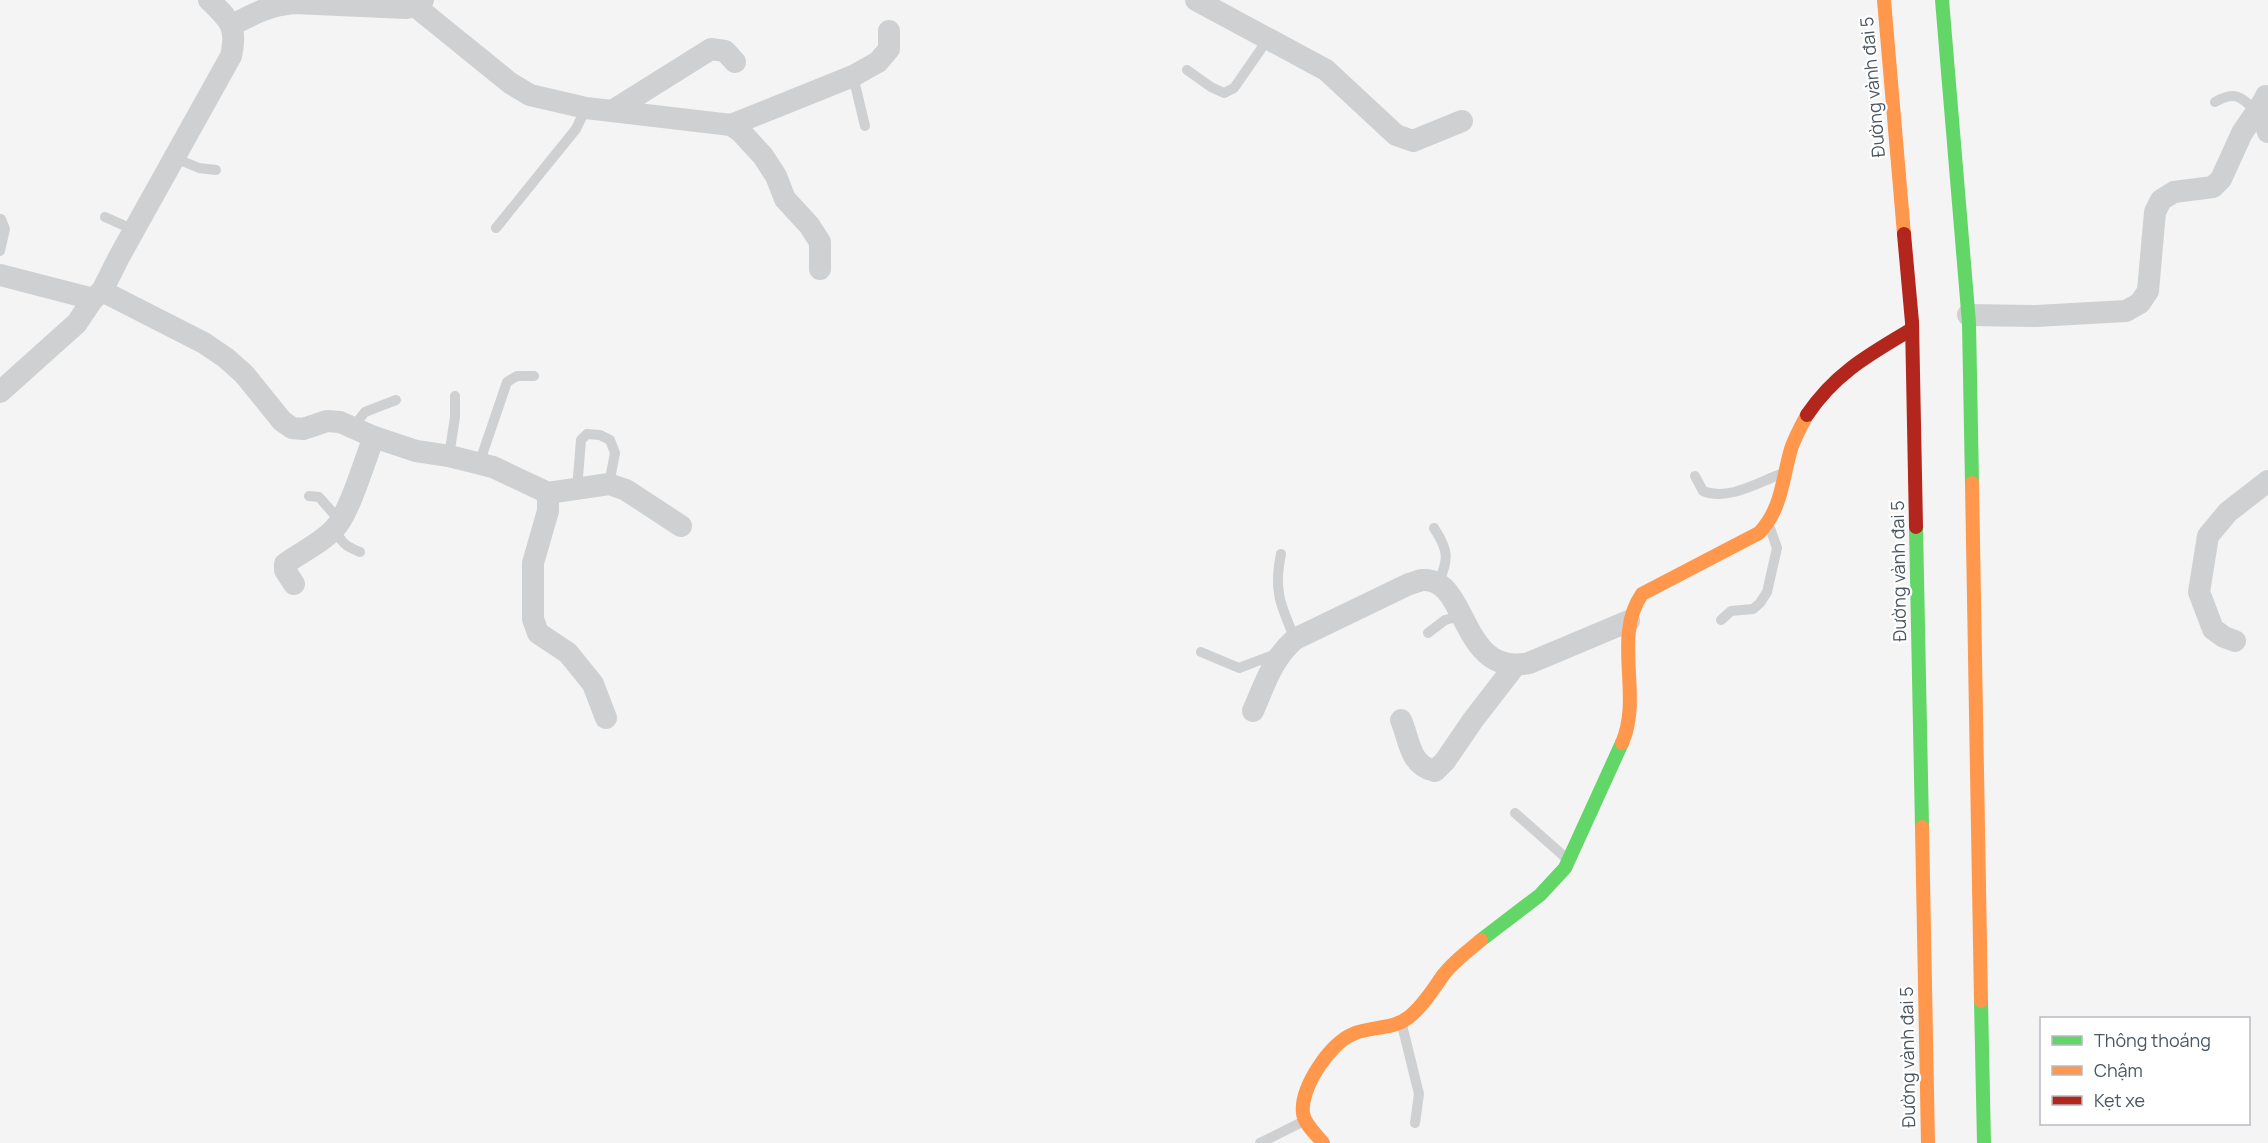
<svg xmlns="http://www.w3.org/2000/svg" width="2268" height="1143" font-family="Manrope,sans-serif">
  <style>
    .lines { fill: none; stroke-linecap: round; stroke-linejoin: round }
    .lane { stroke: #ced0d2; stroke-width: 10 }
    .street { stroke: #ced0d2; stroke-width: 22 }
    .fast { stroke: #63d668; stroke-width: 14 }
    .slow { stroke: #ff974d; stroke-width: 14 }
    .jam { stroke: #b3261e; stroke-width: 14 }
    .labels { text-anchor: middle; stroke-width: 4.5; stroke-linejoin: round; paint-order: stroke }
    .street-label { font-size: 18px; fill: #4a5661; stroke: #fff }
  </style>
  <rect width="100%" height="100%" fill="#f4f4f4"/>
  <g class="lines">
    <!-- lane -->
    <g class="lane">
      <polyline points="1187,70 1211,87 1224,93 1234,88 1268,39"/>
      <polyline points="853,76 865,126"/>
      <path d="M2215,102C2236,90 2241,97 2257,112"/>
      <polyline points="175,158 199,168 216,170"/>
      <polyline points="105,217 134,230"/>
      <polyline points="496,228 576,129 586,108"/>
      <polyline points="0,251 5,229 1,219"/>
      <polyline points="353,427 365,412 396,400"/>
      <polyline points="449,456 455,417 455,396"/>
      <polyline points="479,464 507,382 517,376 534,376"/>
      <path d="M1695,476L1703,491C1728,501 1757,483 1781,474"/>
      <polyline points="577,489 581,440 587,434 600,435 610,440 615,453 609,484"/>
      <polyline points="309,496 319,497 340,521"/>
      <path d="M336,528C339,542 347,547 360,552"/>
      <path d="M1434,528C1449,551 1449,559 1438,584"/>
      <path d="M1281,554C1273,591 1281,606 1295,639"/>
      <polyline points="1721,620 1731,611 1753,609 1760,603 1767,592 1777,548 1770,528"/>
      <polyline points="1428,633 1445,620 1461,616"/>
      <polyline points="1201,652 1239,668 1276,654"/>
      <polyline points="1515,813 1566,858"/>
      <polyline points="1402,1025 1419,1094 1415,1123"/>
      <polyline points="1260,1143 1302,1122"/>
    </g>
    <!-- street -->
    <g class="street">
      <polyline points="1196,0 1326,70 1396,135 1413,141 1462,121"/>
      <polyline points="415,6 510,83 530,95 586,108 731,125 740,131 763,156 776,176 785,199 809,225 820,242 820,269"/>
      <path d="M232,25C253,14 270,5 294,3L406,8L415,6L423,0"/>
      <path d="M2266,96C2259,108 2264,120 2268,132"/>
      <polyline points="612,111 711,49 725,51 735,62"/>
      <polyline points="731,125 853,76 878,62 889,49 889,31"/>
      <polyline points="0,275 93,299"/>
      <polyline points="102,291 204,343 226,358 244,374 282,421 292,428 303,429 327,421 340,422 374,437 416,451 449,456 493,467 548,493 609,484 626,490 681,526"/>
      <polyline points="1968,315 2036,316 2126,311 2140,303 2148,291 2155,212 2161,200 2174,192 2213,187 2221,179 2242,133 2263,102"/>
      <path d="M0,392L77,323L93,299L102,291L119,257L231,56C238,27 229,19 209,0"/>
      <polyline points="548,493 548,511 533,563 533,619 538,633 568,653 593,684 606,718"/>
      <path d="M294,584L285,570V564C301,552 322,543 335,528C350,512 365,459 374,437"/>
      <polyline points="2235,641 2224,637 2213,629 2199,592 2208,536 2228,512 2268,481"/>
      <path d="M1253,711C1265,684 1272,659 1295,639L1409,584C1413,583 1418,581 1422,580C1469,576 1459,678 1529,663L1629,621"/>
      <path d="M1401,720C1410,741 1409,765 1435,771L1445,761L1473,720L1514,667"/>
    </g>
    <!-- fast -->
    <g class="fast">
      <polyline points="1942,0 1969,323 1972,483"/>
      <polyline points="1916,527 1922,827"/>
      <polyline points="1481,940 1540,895 1565,868 1622,743"/>
      <polyline points="1981,1001 1984,1143"/>
    </g>
    <!-- slow -->
    <g class="slow">
      <polyline points="1884,0 1904,234"/>
      <polyline points="1972,483 1981,1001"/>
      <path d="M1622,743C1643,696 1612,637 1642,594L1759,533C1782,509 1782,480 1791,449C1795,437 1801,426 1807,415"/>
      <polyline points="1922,827 1928,1143"/>
      <path d="M1323,1143C1316,1134 1304,1124 1303,1113C1300,1088 1330,1043 1353,1034C1371,1026 1393,1030 1409,1017C1424,1005 1433,989 1444,974C1454,961 1468,951 1481,940"/>
    </g>
    <!-- jam -->
    <g class="jam">
      <polyline points="1904,234 1912,322 1916,527"/>
      <path d="M1807,415C1835,373 1870,354 1912,329"/>
    </g>
  </g>
  <g class="labels">
    <!-- street labels -->
    <g class="street-label">
      <text transform="translate(1873 87) rotate(-95)" y="6">Đường vành đai 5</text>
      <text transform="translate(1899 571) rotate(-91)" y="6">Đường vành đai 5</text>
      <text transform="translate(1908 1057) rotate(-91)" y="6">Đường vành đai 5</text>
    </g>
  </g>
  <!-- legend -->
  <rect x="2040" y="1017" width="210" height="108" fill="#ffffff" stroke="#b7bbc0" stroke-width="1.5"/>
  <rect x="2052" y="1036" width="30" height="9" fill="#63d668" stroke="#b7bbc0" stroke-width="1.5"/>
  <text x="2094" y="1047" font-size="18" fill="#4a5661">Thông thoáng</text>
  <rect x="2052" y="1066" width="30" height="9" fill="#ff974d" stroke="#b7bbc0" stroke-width="1.5"/>
  <text x="2094" y="1077" font-size="18" fill="#4a5661">Chậm</text>
  <rect x="2052" y="1096" width="30" height="9" fill="#b3261e" stroke="#b7bbc0" stroke-width="1.5"/>
  <text x="2094" y="1107" font-size="18" fill="#4a5661">Kẹt xe</text>
</svg>
